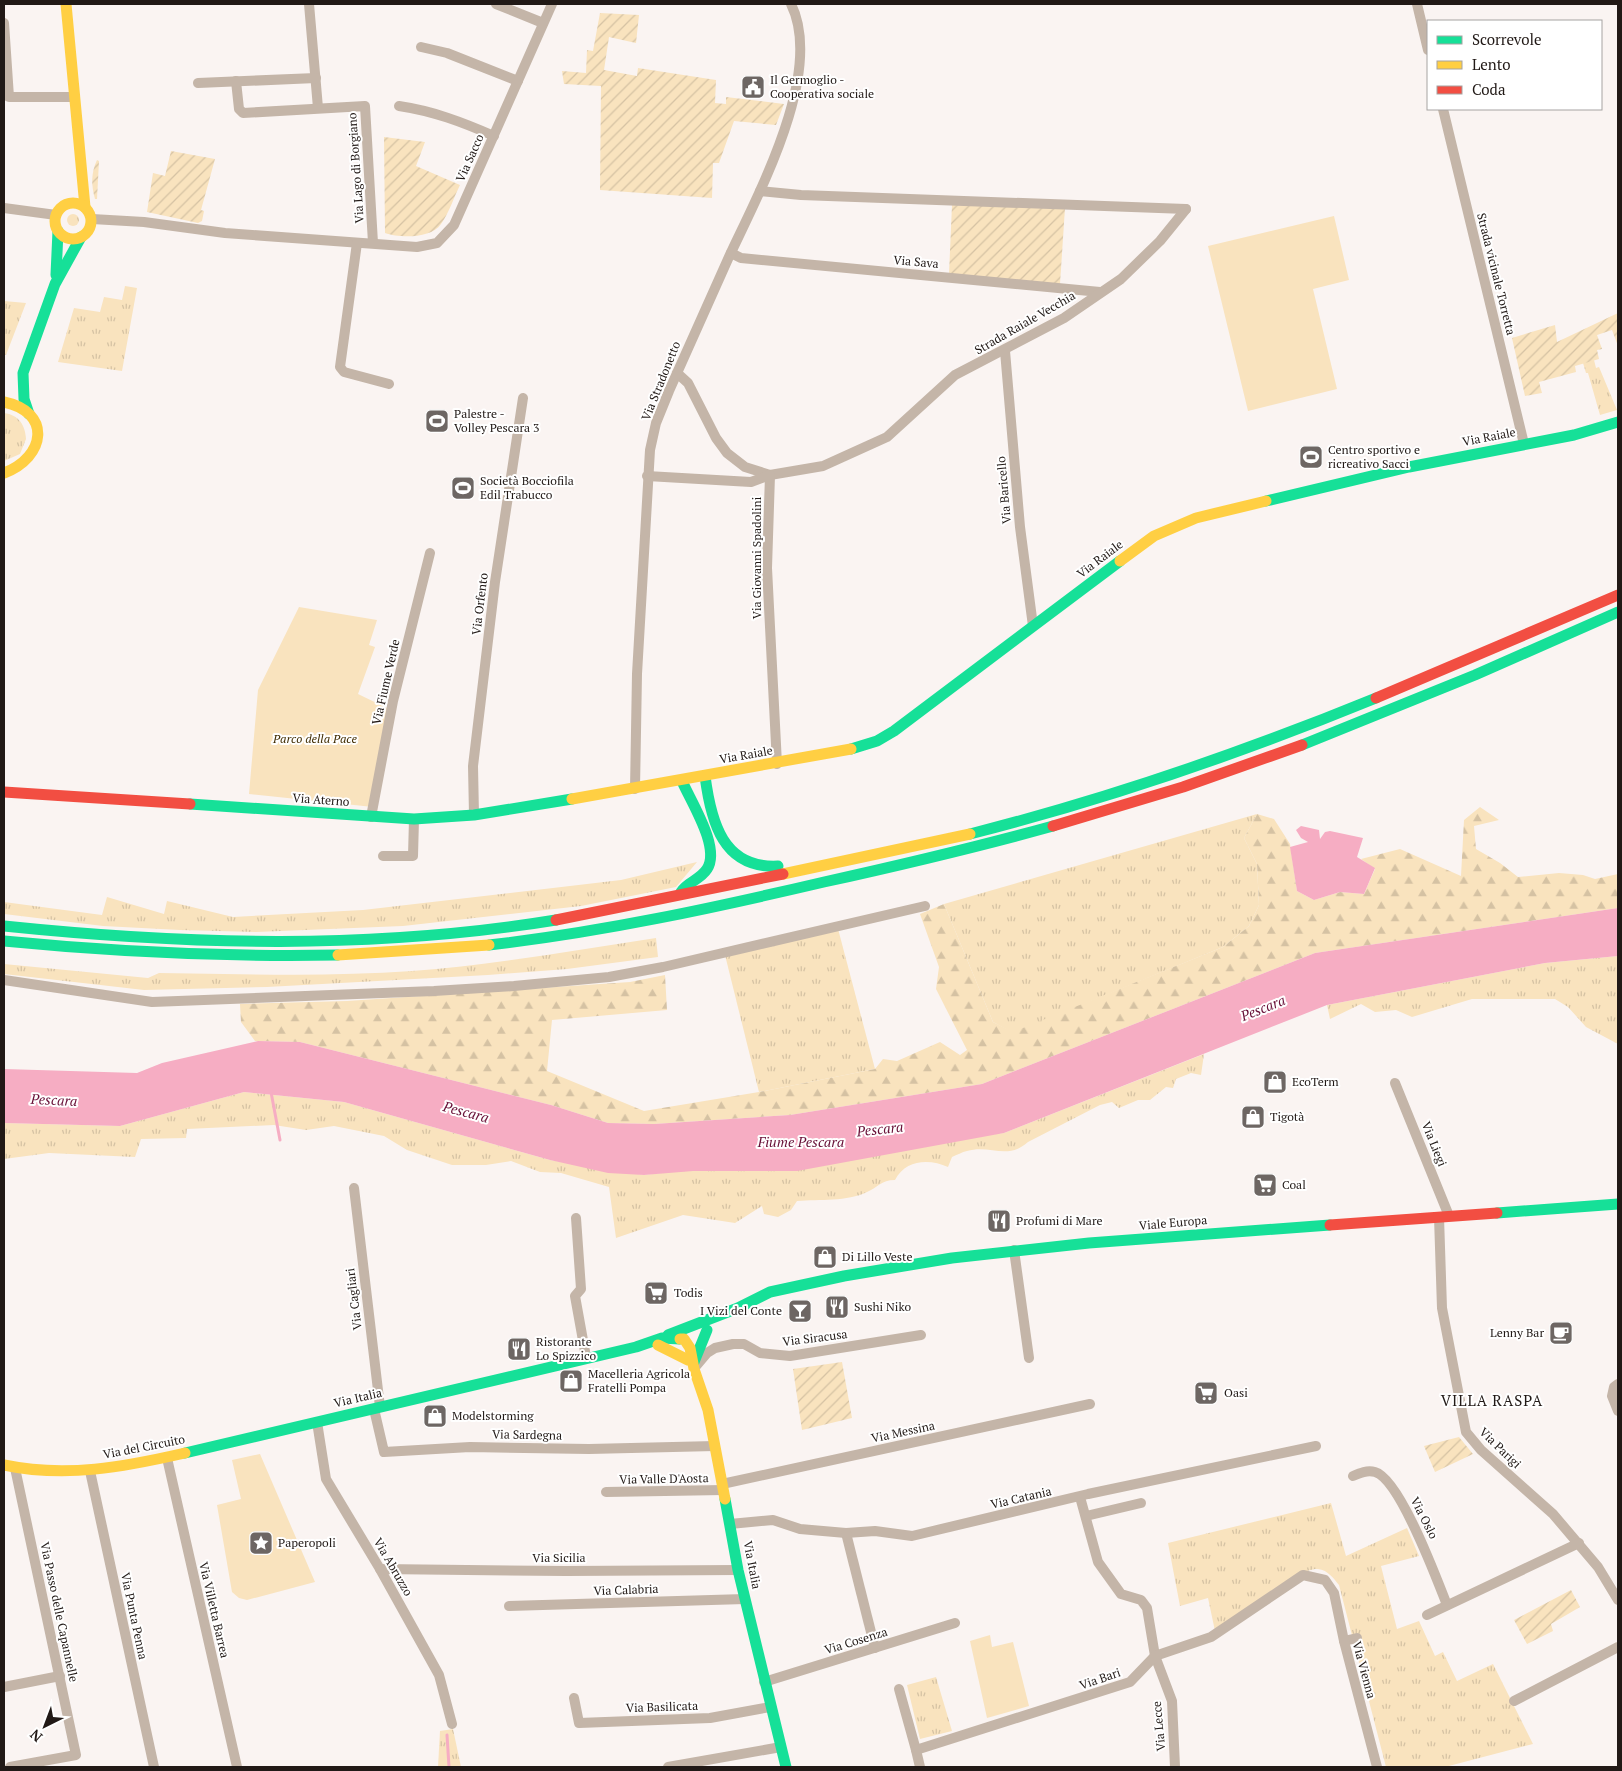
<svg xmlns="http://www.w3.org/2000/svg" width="1622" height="1771" font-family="'PT Serif',serif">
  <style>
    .grass { fill: url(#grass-tufts) }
    .forest { fill: url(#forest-firs) }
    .park { fill: #f9e3be }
    .garden { fill: url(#garden-furrows) }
    .water { fill: #f6adc3 }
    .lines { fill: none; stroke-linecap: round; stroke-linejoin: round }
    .stream { stroke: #f6adc3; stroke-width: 3 }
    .street { stroke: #c4b5a8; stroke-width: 10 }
    .fast { stroke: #16e098; stroke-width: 11 }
    .slow { stroke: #ffcf43; stroke-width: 11 }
    .jam { stroke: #f24e42; stroke-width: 11 }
    .labels { text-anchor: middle; stroke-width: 4; stroke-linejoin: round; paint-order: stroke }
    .poi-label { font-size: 12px; fill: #211916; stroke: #fff; text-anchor: start }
    .street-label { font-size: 12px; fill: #211916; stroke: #fff }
    .park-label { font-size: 12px; font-style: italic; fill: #412d02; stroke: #fff }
    .water-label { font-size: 14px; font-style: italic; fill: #681037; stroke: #fff }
    .quarter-label { font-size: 15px; letter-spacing: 1px; fill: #211916; stroke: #fff }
  </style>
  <defs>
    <pattern id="grass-tufts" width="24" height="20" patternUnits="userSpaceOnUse" patternTransform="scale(1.25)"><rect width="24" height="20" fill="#f9e3be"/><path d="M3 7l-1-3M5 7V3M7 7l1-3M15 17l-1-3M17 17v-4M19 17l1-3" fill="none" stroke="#d5c2a3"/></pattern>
    <pattern id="forest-firs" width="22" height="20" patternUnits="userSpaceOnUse" patternTransform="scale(1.25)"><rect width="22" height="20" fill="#f9e3be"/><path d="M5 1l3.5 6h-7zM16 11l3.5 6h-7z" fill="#d5c2a3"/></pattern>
    <pattern id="garden-furrows" width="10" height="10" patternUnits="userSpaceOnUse" patternTransform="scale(1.25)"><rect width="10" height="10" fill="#f9e3be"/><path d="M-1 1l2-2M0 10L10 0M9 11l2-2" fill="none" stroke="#d5c2a3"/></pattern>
  </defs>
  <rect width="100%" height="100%" fill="#faf4f2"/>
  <!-- grass -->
  <g class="grass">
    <circle cx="73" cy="220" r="6"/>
    <polygon points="125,286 137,288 122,371 58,362 74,308 100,312 104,297 122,300"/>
    <polygon points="4,301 26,303 6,355 4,355"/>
    <polygon points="1594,360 1596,368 1599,367 1617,410 1600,415 1588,373 1586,373 1583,363"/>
    <path d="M4,413C19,415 25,425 26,439L20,454L4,461Z"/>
    <polygon points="1257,814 1244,838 1257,864 1259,905 1249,926 1223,947 1013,1033 993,1022 944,904"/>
    <polygon points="697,862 676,887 581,906 403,926 256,932 180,930 103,926 4,914 4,902 102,915 107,897 164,914 167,901 233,917 363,910 621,880"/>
    <polygon points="837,925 875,1069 759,1092 724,951"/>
    <path d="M656,938L658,957L567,969L488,975L267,987L144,990L4,974V964L148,978L159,973C244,974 328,977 412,971C494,965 575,950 656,938Z"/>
    <polygon points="1618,956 1618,1044 1586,1027 1568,1007 1555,999 1472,999 1412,1017 1396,1010 1375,1012 1361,1004 1330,1019 1327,1005 1545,963"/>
    <path d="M1204,1054L1201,1075L1191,1073L1176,1079L1173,1088L1166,1087L1150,1100H1138L1119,1108L1112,1102L1100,1105L1028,1142C1007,1161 990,1144 967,1151C962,1152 957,1155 952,1157L948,1167C930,1159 906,1159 895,1180C881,1180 877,1188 867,1192C847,1202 820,1199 797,1201L791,1210L778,1217L764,1214L762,1206L735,1223L683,1215L616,1238L609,1187L561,1173L540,1172L511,1161L486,1165H452L407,1150L384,1136L334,1126L306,1130L274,1125L187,1129L186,1138L141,1139L135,1157L49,1153L4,1159V1123L120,1126L244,1092L344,1102L550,1160L644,1175L1004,1133Z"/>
    <path d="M1331,1503L1346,1556L1407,1528L1419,1556L1381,1566L1397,1629L1419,1621L1435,1656L1443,1652L1457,1681L1493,1664L1533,1744L1445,1767H1386L1339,1585C1334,1579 1328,1570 1318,1569C1298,1567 1234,1618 1215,1631L1208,1598L1180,1606L1168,1543Z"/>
    <polygon points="936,1677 952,1731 920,1739 907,1685"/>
    <polygon points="453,1729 461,1767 438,1767 440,1731"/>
  </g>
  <!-- forest -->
  <polygon class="forest" points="1480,807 1499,820 1474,826 1476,849 1500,863 1518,877 1559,873 1583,875 1595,879 1618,874 1618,908 1315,953 982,1084 790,1115 654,1124 608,1123 551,1105 300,1042 255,1041 241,1022 240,1004 347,1001 630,982 665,975 667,1010 552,1020 547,1071 644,1111 759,1092 875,1069 883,1059 897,1061 940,1042 960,1055 967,1050 936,989 939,967 920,914 944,904 993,1022 1013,1032 1223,947 1249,926 1259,905 1257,864 1244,838 1257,814 1274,819 1290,844 1297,891 1314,900 1340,892 1364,894 1375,869 1361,859 1400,849 1461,876 1464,820"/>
  <!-- park -->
  <g class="park">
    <polygon points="1334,216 1349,280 1313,289 1337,389 1248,411 1208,246"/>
    <polygon points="299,607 377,620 369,645 375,647 358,694 389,709 373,807 249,794 258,690"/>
    <polygon points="260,1454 315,1582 247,1600 239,1598 232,1592 217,1505 241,1499 232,1460"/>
    <polygon points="990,1635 992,1647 1013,1642 1029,1706 987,1718 970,1641"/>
  </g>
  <!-- garden -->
  <g class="garden">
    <polygon points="600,13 639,15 636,43 609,37 604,70 637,76 638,68 716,80 715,103 726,104 726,97 784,104 776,125 734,121 719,163 713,163 712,198 600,190 601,86 564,84 562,71 586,73 587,50 593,51"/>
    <path d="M384,137L425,142L416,166L460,185C454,197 449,213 441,224C431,239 399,238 385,233Z"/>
    <polygon points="171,151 215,159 201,210 204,211 202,221 198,223 147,212 153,173 165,176"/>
    <path d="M97,160L99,161L97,199H95C91,185 91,173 97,160Z"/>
    <polygon points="952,205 1065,208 1060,284 949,274"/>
    <polygon points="1618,313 1618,346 1612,330 1597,335 1602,349 1597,350 1599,359 1575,366 1576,372 1539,382 1542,393 1525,396 1512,338 1555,325 1557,342"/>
    <polygon points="842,1362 852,1418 802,1430 793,1369"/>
    <polygon points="1459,1437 1473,1454 1435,1472 1424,1446"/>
    <polygon points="1571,1590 1580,1607 1551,1624 1553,1631 1527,1644 1514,1620"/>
  </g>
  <!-- water -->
  <g class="water">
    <polygon points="1301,826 1319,830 1320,839 1325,832 1330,831 1363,838 1357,857 1375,868 1364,894 1340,892 1314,900 1297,891 1290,847 1308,842 1301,838 1296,830"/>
    <polygon points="1618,908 1618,956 1545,963 1327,1005 1004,1133 797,1171 693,1171 644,1175 608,1173 550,1160 344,1102 244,1092 120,1126 4,1123 4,1069 137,1073 162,1063 258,1041 300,1042 551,1105 608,1123 654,1124 790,1115 982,1084 1315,953"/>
  </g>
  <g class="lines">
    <!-- stream -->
    <g class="stream">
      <polyline points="271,1092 280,1140"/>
      <polyline points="447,1735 449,1767"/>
    </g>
    <!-- street -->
    <g class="street">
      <polyline points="309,4 318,108"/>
      <polyline points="496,4 543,23"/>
      <polyline points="1417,4 1428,50"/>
      <polyline points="4,23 9,97 73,97"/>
      <polyline points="421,47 447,53 518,81"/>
      <polyline points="236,81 239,109 243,113 365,106 373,243"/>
      <polyline points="198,83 316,78"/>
      <path d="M399,106C433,111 462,122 494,136"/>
      <polyline points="1443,109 1524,444"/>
      <polyline points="760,191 801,195 1186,209"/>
      <polyline points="4,208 56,215"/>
      <polyline points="92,219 144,222 225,233 417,247 437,243 454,225 552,4"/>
      <polyline points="357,243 340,367 344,372 389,384"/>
      <polyline points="731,253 741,258 1100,292"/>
      <polyline points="1005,351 1020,527 1033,626"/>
      <polyline points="677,373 688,383 716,438 727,453 745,467 770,475 823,466 887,437 955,375 1064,318 1121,279 1160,241 1186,209"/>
      <polyline points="770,475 767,568 777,764"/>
      <polyline points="647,476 751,482 770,475"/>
      <path d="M635,789L637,674L650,450L656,423L669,391C689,347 708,303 728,259C757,196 825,73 791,4"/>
      <polyline points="474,815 473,766 495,582 523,398"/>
      <polyline points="371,817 393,701 430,553"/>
      <polyline points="383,856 413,856 414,819"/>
      <polyline points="4,980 152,1002 434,991 514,986 609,977 663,967 925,906"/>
      <polyline points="1395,1083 1449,1216"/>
      <polyline points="354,1188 380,1407"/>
      <polyline points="1439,1217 1442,1308 1466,1432 1481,1450 1553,1514 1598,1567 1618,1600"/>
      <polyline points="576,1218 581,1289 575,1296 586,1357"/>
      <polyline points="1014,1250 1029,1358"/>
      <polyline points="696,1366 707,1353 715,1348 733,1344 744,1344 760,1353 790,1356 921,1335"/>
      <polyline points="1618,1384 1614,1387 1612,1396 1618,1411"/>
      <polyline points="374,1409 384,1452 470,1447 589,1449 715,1446"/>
      <polyline points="317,1422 326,1479 380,1569 439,1675 452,1724"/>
      <polyline points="167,1458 237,1767"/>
      <polyline points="90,1471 154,1767"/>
      <path d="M1353,1476C1360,1473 1367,1470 1375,1472C1400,1479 1437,1580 1447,1605"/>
      <polyline points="722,1484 1090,1404"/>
      <polyline points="606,1492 723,1490"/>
      <polyline points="1080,1497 1098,1562 1121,1594 1141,1600 1147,1608 1155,1656 1172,1701 1175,1767"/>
      <polyline points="1086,1516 1141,1503"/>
      <polyline points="730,1524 773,1520 800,1529 846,1533 875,1531 912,1536 1088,1494 1316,1446"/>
      <polyline points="846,1533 875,1648"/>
      <polyline points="380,1569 566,1571 738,1570"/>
      <polyline points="509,1606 745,1599"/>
      <polyline points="1427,1615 1579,1543"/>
      <polyline points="1344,1641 1357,1638"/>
      <polyline points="764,1682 955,1623"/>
      <polyline points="4,1687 60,1676"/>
      <polyline points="899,1689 916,1750"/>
      <polyline points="574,1698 579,1723 710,1718 770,1707"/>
      <polyline points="1514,1701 1618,1647"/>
      <polyline points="10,1767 76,1755 15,1468"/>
      <polyline points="668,1767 781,1747"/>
      <polyline points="920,1767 916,1750 1130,1682 1155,1656 1211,1637 1303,1575 1325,1580 1334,1593 1344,1641 1377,1767"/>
    </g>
    <!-- fast -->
    <g class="fast">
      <polyline points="56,275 58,231"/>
      <polyline points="29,414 24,399 23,373 55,284 81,237"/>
      <polyline points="1266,501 1409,467 1574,435 1618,422"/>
      <polyline points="1302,745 1475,675 1618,612"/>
      <polyline points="851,749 877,741 894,731 1120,561"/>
      <path d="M705,776C711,822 723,869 778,866"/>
      <polyline points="190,804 414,819 474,815 572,799"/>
      <path d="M970,834C1108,799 1244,752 1376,698"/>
      <path d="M681,892C687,882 700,880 707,869C721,848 691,802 682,781"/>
      <path d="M4,926C188,945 372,950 556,920"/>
      <path d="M4,941C115,952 226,957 338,955"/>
      <path d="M489,945C602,932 713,908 824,882C901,865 977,847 1053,826"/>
      <polyline points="1497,1213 1618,1204"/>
      <polyline points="668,1335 738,1308 770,1292 844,1276 952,1258 1089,1243 1330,1225"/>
      <polyline points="694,1362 707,1330"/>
      <polyline points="185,1453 636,1347 662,1338 680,1339"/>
      <polyline points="725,1499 738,1570 786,1767"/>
    </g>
    <!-- slow -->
    <g class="slow">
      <polyline points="66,4 85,207"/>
      <circle cx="73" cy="221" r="18"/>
      <path d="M4,402C52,412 46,457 4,473"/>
      <polyline points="1120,561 1154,536 1196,518 1266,501"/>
      <polyline points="572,799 851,749"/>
      <polyline points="783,874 970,834"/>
      <polyline points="338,955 489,945"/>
      <polyline points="680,1339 684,1339 690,1348 694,1369 708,1410 725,1499"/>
      <polyline points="658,1345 688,1360"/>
      <path d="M4,1465C66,1478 124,1467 185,1453"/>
    </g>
    <!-- jam -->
    <g class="jam">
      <polyline points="1376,698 1618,595"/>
      <polyline points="4,792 190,804"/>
      <polyline points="1053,826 1183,787 1302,745"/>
      <polyline points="556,920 783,874"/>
      <polyline points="1330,1225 1497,1213"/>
    </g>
  </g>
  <!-- icons -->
  <defs>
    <g id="civic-square" transform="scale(1.25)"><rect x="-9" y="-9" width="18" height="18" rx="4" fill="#6d6663" stroke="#fff"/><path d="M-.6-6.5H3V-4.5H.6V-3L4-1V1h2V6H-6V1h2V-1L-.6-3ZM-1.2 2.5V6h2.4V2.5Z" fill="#fff"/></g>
    <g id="stadium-square" transform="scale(1.25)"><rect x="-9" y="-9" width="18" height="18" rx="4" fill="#6d6663" stroke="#fff"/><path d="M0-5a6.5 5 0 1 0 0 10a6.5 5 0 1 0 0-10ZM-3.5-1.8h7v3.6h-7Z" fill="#fff"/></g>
    <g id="shop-square" transform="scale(1.25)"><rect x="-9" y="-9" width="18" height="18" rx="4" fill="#6d6663" stroke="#fff"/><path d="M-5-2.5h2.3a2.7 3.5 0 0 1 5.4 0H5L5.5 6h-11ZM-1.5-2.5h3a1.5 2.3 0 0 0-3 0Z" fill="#fff"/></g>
    <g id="supermarket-square" transform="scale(1.25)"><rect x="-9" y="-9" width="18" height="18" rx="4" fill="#6d6663" stroke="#fff"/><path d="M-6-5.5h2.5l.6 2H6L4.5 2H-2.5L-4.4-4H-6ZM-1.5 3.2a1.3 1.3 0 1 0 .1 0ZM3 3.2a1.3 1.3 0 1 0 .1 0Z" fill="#fff"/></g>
    <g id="restaurant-square" transform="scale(1.25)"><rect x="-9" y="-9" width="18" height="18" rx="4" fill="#6d6663" stroke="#fff"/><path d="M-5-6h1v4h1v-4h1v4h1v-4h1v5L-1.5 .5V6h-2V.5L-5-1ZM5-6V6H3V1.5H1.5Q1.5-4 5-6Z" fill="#fff"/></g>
    <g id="bar-square" transform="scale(1.25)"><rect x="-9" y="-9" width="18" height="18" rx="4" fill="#6d6663" stroke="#fff"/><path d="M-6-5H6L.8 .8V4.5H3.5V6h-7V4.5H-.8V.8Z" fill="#fff"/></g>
    <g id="cafe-square" transform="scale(1.25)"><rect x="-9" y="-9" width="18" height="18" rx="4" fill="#6d6663" stroke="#fff"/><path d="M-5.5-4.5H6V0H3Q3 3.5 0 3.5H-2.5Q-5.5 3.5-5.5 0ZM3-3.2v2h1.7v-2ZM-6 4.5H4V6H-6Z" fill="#fff"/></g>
    <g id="sight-square" transform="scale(1.25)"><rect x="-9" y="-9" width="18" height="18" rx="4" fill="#6d6663" stroke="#fff"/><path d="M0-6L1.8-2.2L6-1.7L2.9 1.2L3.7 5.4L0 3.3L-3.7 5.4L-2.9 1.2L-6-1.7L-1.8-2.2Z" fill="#fff"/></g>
  </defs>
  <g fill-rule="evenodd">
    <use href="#civic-square" x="753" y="87"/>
    <use href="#stadium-square" x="437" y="421"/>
    <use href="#stadium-square" x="1311" y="457"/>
    <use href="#stadium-square" x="463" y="488"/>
    <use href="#shop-square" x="1275" y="1082"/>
    <use href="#shop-square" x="1253" y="1117"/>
    <use href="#supermarket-square" x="1265" y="1185"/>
    <use href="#restaurant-square" x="999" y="1221"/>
    <use href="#shop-square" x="825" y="1257"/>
    <use href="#supermarket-square" x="656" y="1293"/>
    <use href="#restaurant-square" x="837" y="1307"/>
    <use href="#bar-square" x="800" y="1311"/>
    <use href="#cafe-square" x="1561" y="1333"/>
    <use href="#restaurant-square" x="519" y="1349"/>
    <use href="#shop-square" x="571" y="1381"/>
    <use href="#supermarket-square" x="1206" y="1393"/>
    <use href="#shop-square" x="435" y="1416"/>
    <use href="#sight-square" x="261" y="1543"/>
  </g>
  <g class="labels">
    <!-- poi labels -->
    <g class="poi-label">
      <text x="770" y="84">Il Germoglio -<tspan x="770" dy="14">Cooperativa sociale</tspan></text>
      <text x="454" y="418">Palestre -<tspan x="454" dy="14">Volley Pescara 3</tspan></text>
      <text x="1328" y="454">Centro sportivo e<tspan x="1328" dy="14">ricreativo Sacci</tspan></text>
      <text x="480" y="485">Società Bocciofila<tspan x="480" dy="14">Edil Trabucco</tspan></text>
      <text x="1292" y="1086">EcoTerm</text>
      <text x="1270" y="1121">Tigotà</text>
      <text x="1282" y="1189">Coal</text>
      <text x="1016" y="1225">Profumi di Mare</text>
      <text x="842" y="1261">Di Lillo Veste</text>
      <text x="674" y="1297">Todis</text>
      <text x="854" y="1311">Sushi Niko</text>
      <text x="782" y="1315" text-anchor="end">I Vizi del Conte</text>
      <text x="1544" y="1337" text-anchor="end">Lenny Bar</text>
      <text x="536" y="1346">Ristorante<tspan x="536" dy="14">Lo Spizzico</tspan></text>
      <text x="588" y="1378">Macelleria Agricola<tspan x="588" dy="14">Fratelli Pompa</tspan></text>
      <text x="1224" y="1397">Oasi</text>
      <text x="452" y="1420">Modelstorming</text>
      <text x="278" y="1547">Paperopoli</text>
    </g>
    <!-- street labels -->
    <g class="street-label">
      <text transform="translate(470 158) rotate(-66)" y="4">Via Sacco</text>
      <text transform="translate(356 168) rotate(-94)" y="4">Via Lago di Borgiano</text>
      <text transform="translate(916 262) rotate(5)" y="4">Via Sava</text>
      <text transform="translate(1496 274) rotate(76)" y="4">Strada vicinale Torretta</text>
      <text transform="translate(1025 323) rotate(-30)" y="4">Strada Raiale Vecchia</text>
      <text transform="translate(661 381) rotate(-68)" y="4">Via Stradonetto</text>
      <text transform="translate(1489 437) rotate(-11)" y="4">Via Raiale</text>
      <text transform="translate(1004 490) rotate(-95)" y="4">Via Baricello</text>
      <text transform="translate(757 558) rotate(-90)" y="4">Via Giovanni Spadolini</text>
      <text transform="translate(1100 559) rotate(-37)" y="4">Via Raiale</text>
      <text transform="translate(480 604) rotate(-83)" y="4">Via Orfento</text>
      <text transform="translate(386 682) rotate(-77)" y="4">Via Fiume Verde</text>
      <text transform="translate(746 755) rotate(-10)" y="4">Via Raiale</text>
      <text transform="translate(321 800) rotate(4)" y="4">Via Aterno</text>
      <text transform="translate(1434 1144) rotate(68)" y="4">Via Liegi</text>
      <text transform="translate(1173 1223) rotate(-5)" y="4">Viale Europa</text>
      <text transform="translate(354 1299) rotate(-97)" y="4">Via Cagliari</text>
      <text transform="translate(815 1338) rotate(-7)" y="4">Via Siracusa</text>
      <text transform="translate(358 1398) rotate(-13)" y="4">Via Italia</text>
      <text transform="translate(903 1432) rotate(-12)" y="4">Via Messina</text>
      <text transform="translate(527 1435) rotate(1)" y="4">Via Sardegna</text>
      <text transform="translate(144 1447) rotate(-11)" y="4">Via del Circuito</text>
      <text transform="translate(1500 1448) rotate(44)" y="4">Via Parigi</text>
      <text transform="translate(664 1479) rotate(-1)" y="4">Via Valle D'Aosta</text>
      <text transform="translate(1021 1498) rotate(-13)" y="4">Via Catania</text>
      <text transform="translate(1424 1518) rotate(63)" y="4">Via Oslo</text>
      <text x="559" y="1562">Via Sicilia</text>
      <text transform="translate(752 1565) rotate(79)" y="4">Via Italia</text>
      <text transform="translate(393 1567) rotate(60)" y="4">Via Abruzzo</text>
      <text transform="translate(626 1590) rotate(-2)" y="4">Via Calabria</text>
      <text transform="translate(214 1610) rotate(77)" y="4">Via Villetta Barrea</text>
      <text transform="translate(59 1612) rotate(78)" y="4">Via Passo delle Capannelle</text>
      <text transform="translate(134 1616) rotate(78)" y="4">Via Punta Penna</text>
      <text transform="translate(856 1641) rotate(-17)" y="4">Via Cosenza</text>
      <text transform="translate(1364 1670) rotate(75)" y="4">Via Vienna</text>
      <text transform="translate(1100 1679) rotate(-19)" y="4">Via Bari</text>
      <text transform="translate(662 1707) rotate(-2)" y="4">Via Basilicata</text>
      <text transform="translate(1159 1726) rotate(-95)" y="4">Via Lecce</text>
    </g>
    <!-- park labels -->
    <g class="park-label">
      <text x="315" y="743">Parco della Pace</text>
    </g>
    <!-- water labels -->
    <g class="water-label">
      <text transform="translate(1263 1008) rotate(-22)" y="5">Pescara</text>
      <text transform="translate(54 1100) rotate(3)" y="5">Pescara</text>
      <text transform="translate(466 1112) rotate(15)" y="5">Pescara</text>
      <text transform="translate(880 1129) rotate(-6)" y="5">Pescara</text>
      <text x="801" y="1147">Fiume Pescara</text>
    </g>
    <!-- quarter labels -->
    <g class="quarter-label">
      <text x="1492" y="1406">VILLA RASPA</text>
    </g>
  </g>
  <!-- border -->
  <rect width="1622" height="1771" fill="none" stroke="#211916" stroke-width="10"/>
  <!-- legend -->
  <rect x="1427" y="20" width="175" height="90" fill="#ffffff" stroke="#a6a3a2"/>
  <rect x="1437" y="36" width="25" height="8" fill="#16e098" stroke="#a6a3a2"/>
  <text x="1472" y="45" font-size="15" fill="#211916">Scorrevole</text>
  <rect x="1437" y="61" width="25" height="8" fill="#ffcf43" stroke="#a6a3a2"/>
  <text x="1472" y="70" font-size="15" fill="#211916">Lento</text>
  <rect x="1437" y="86" width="25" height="8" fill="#f24e42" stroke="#a6a3a2"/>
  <text x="1472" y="95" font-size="15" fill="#211916">Coda</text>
  <!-- north arrow -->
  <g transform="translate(45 1726) rotate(222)" stroke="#ffffff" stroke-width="4" paint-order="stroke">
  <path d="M0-4L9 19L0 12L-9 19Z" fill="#211916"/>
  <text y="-8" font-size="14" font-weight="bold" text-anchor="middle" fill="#211916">N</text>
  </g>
</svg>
